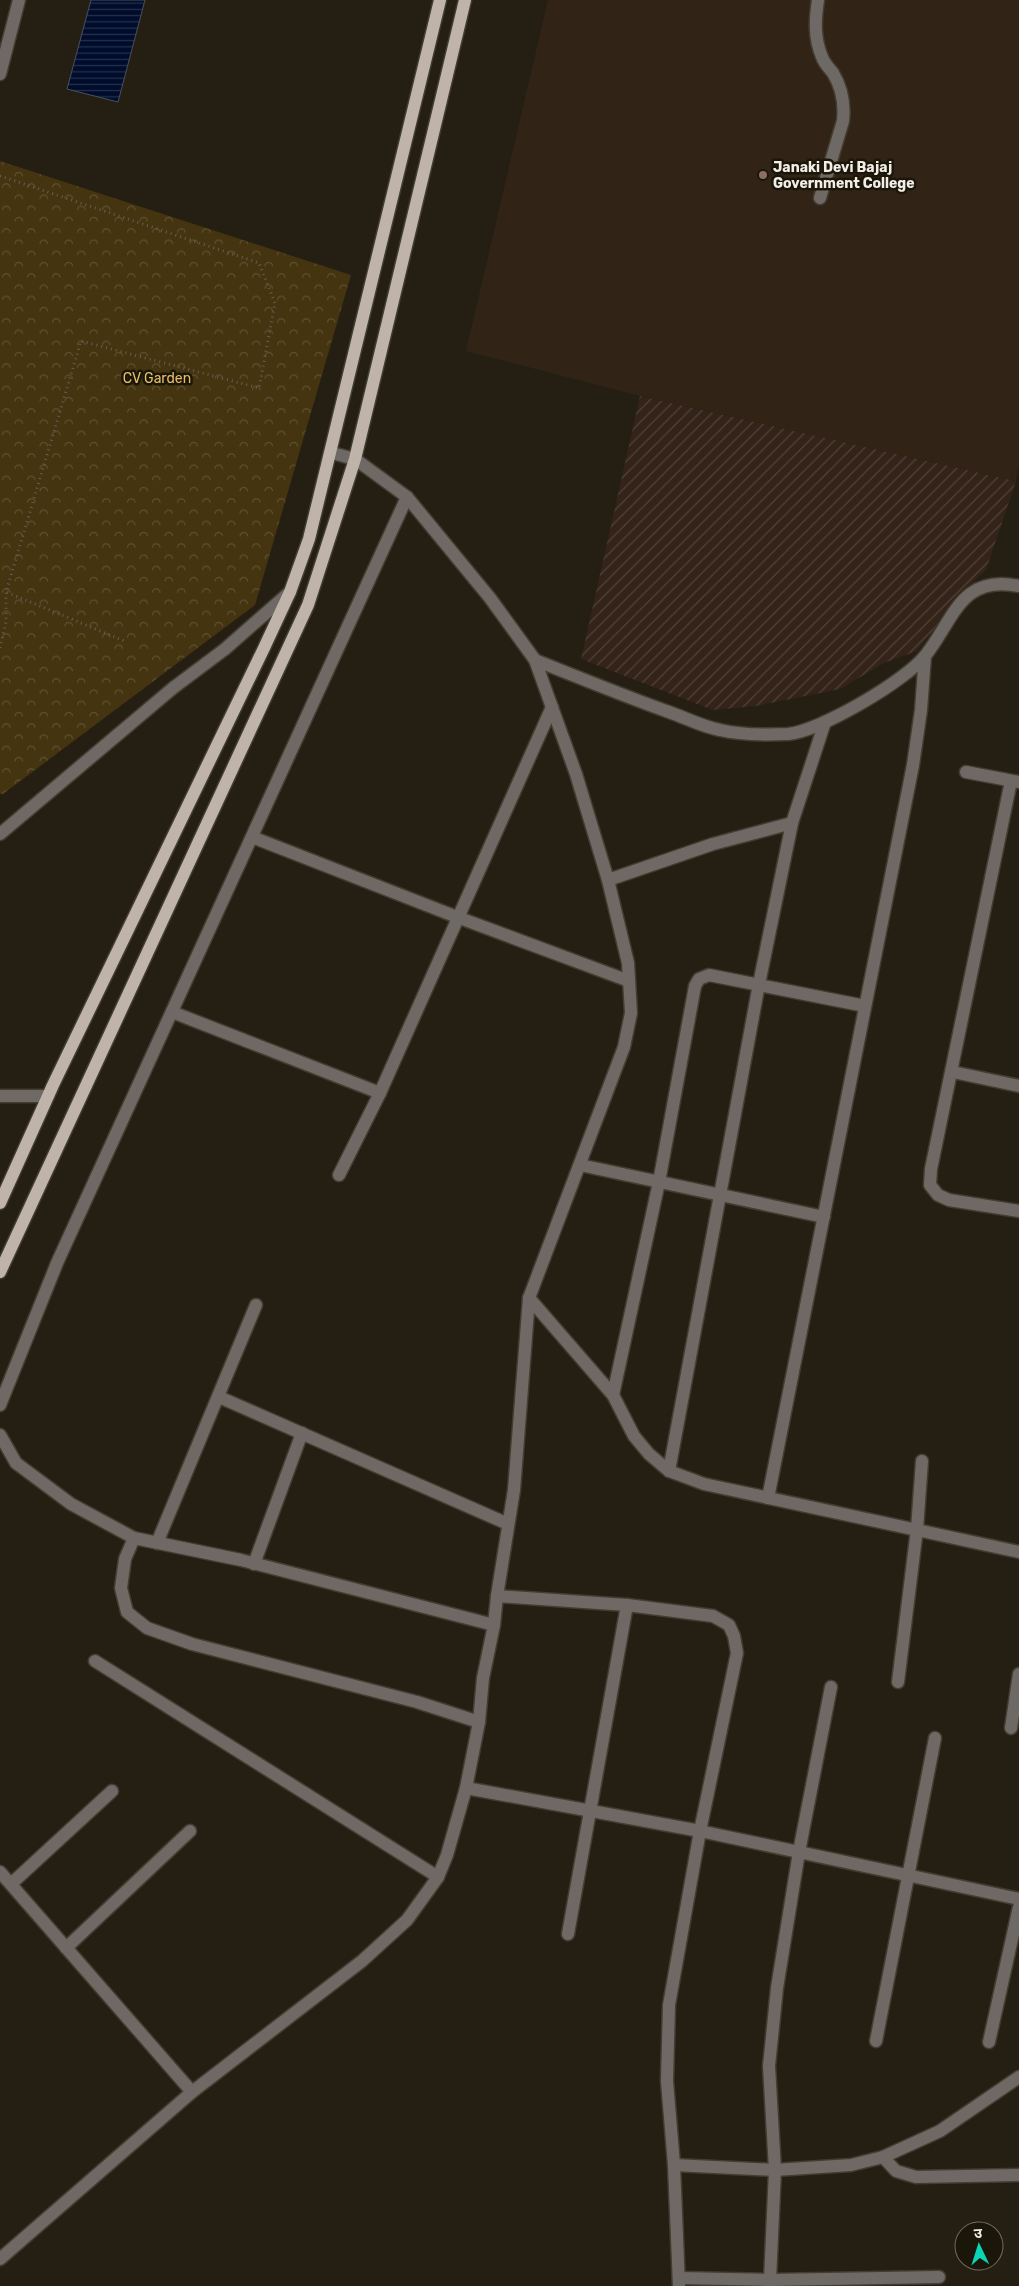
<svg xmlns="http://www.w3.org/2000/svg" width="1019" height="2286" font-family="Rubik,'Noto Sans Devanagari',sans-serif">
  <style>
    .industrial { fill: url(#industrial-furrows) }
    .education { fill: #312417 }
    .forest { fill: url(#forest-crowns) }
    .water { fill: url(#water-rules); stroke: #495063 }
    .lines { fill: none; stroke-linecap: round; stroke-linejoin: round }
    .minor-casing { stroke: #423c31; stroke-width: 15 }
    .major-casing { stroke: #423c31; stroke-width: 15 }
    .path { stroke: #645f54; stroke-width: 3; stroke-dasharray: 1 4; stroke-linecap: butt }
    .minor { stroke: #6f6965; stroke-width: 12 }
    .major { stroke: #c0b4aa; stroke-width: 12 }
    .education-dot { fill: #8d6e63; stroke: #1b160a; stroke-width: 2 }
    .labels { text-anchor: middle; stroke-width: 5; stroke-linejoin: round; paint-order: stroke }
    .poi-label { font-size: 14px; font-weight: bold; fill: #f2eee6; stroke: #1b160a; text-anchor: start }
    .park-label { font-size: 14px; fill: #e6be66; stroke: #1b160a }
  </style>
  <defs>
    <pattern id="industrial-furrows" width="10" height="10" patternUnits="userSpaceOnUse" patternTransform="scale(1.25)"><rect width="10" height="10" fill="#332319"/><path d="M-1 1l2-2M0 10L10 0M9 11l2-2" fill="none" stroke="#51433a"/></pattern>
    <pattern id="forest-crowns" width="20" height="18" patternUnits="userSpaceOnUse" patternTransform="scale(1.25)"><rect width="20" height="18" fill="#44340f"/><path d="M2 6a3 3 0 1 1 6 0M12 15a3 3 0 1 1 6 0" fill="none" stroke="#5f5232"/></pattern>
    <pattern id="water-rules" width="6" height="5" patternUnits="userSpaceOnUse" patternTransform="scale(1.25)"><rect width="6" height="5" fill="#000c2b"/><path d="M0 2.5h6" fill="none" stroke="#26304a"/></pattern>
  </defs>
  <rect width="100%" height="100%" fill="#251f13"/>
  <!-- industrial -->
  <polygon class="industrial" points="640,396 1016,481 986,570 964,590 917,651 884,663 840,689 756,706 713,710 581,659"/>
  <!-- education -->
  <polygon class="education" points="548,0 1019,0 1019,463 1016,481 640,396 466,351"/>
  <!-- forest -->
  <polygon class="forest" points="0,161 351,275 255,605 3,794 0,794"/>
  <!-- water -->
  <polygon class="water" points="91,0 145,0 118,102 67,89"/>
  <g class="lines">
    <!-- minor casing -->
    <g class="minor-casing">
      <g id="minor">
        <path d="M818,0C815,20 814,38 822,57C824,63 829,68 833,73C842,88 845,103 843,121L820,198"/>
        <polyline points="0,74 19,0"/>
        <path d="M535,660C580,678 624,696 669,712C686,718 703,727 720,730C741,735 766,735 788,734C820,731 905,681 925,656C954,620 960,574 1019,586"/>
        <polyline points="966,772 1019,782"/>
        <polyline points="1011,781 931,1169 930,1185 938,1195 949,1200 1019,1211"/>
        <polyline points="0,834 173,688 225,649 290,592"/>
        <polyline points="252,837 457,917 629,981"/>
        <polyline points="608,880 713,844 792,823"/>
        <polyline points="172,1012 380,1093"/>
        <polyline points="953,1072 1019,1086"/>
        <polyline points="0,1096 48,1096"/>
        <polyline points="580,1165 824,1217"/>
        <polyline points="339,1175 380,1093 552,707"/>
        <polyline points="529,1298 613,1395 634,1436 649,1454 669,1471 704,1484 1019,1552"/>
        <polyline points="613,1395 659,1182 695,986 699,979 709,975 865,1006"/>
        <polyline points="219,1397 508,1524"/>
        <polyline points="0,1405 57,1263 407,497"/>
        <polyline points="0,1435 16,1463 71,1504 134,1538 241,1560 494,1625"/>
        <polyline points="669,1471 759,984 792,823 825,722"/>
        <polyline points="768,1498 913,765 921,710 925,656"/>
        <polyline points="134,1538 125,1559 121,1588 127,1612 147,1628 192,1644 417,1702 479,1722"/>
        <polyline points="157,1543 256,1305"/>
        <polyline points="254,1564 302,1433"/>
        <polyline points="497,1596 627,1605 713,1616 729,1625 734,1636 737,1653 700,1831 669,2005 667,2081 674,2165 679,2286"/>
        <polyline points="95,1661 438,1877"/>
        <polyline points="898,1682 917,1529 922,1461"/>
        <polyline points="1011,1728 1019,1674"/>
        <polyline points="466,1788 700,1831 1019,1899"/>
        <polyline points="0,1872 192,2092"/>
        <polyline points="11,1884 112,1791"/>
        <polyline points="568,1934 627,1605"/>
        <polyline points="66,1948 190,1831"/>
        <polyline points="876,2041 935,1738"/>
        <polyline points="989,2042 1019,1907"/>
        <polyline points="883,2157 896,2171 916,2177 1019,2175"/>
        <polyline points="674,2165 775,2170 851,2165 883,2157 940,2131 1019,2077"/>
        <polyline points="0,2259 192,2092 362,1961 407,1920 438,1877 447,1855 466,1788 479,1722 483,1678 494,1625 497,1596 514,1490 529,1298 624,1047 631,1013 628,963 608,880 576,774 535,660 490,598 407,497 355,459 332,453"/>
        <polyline points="679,2278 770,2280 939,2277"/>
        <polyline points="770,2280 775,2170 769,2066 777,1988 799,1852 831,1687"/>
      </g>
    </g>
    <!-- major casing -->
    <g class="major-casing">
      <g id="major">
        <polyline points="0,1203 53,1085 264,648 290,592 309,539 440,0"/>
        <polyline points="0,1272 308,605 355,459 465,0"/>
      </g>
    </g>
    <!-- path -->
    <g class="path">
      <polyline points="0,176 259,263 275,303 259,388 81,341 6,592 127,642"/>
      <polyline points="0,648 6,622 6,592"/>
    </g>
    <!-- minor -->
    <use href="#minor" class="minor"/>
    <!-- major -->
    <use href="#major" class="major"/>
  </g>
  <!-- markers -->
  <circle class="education-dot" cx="763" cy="175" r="5"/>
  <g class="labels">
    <!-- poi labels -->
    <g class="poi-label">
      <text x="773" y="172">Janaki Devi Bajaj<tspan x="773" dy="16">Government College</tspan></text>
    </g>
    <!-- park labels -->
    <g class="park-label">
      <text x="157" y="383">CV Garden</text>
    </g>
  </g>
  <!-- north arrow -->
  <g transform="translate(979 2246) rotate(356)"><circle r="24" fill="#1b160a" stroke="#716c62"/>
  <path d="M0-4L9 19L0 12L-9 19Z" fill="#0bd5b5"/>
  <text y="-8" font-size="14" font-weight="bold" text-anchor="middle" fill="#f2eee6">उ</text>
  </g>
</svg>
